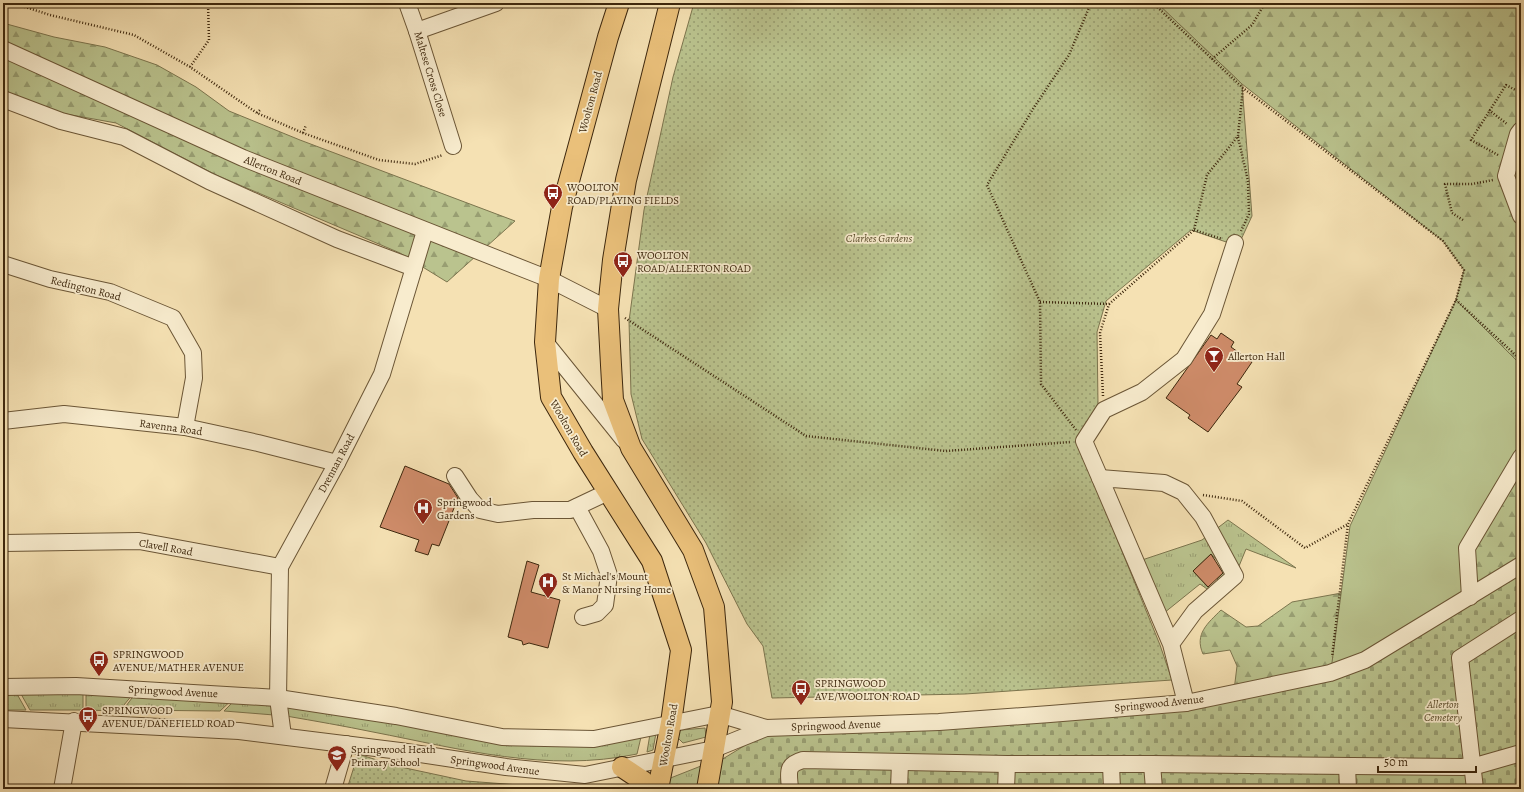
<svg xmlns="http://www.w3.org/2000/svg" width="1524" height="792" font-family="Alegreya,serif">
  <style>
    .grass { fill: url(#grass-tufts); stroke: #7c754e }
    .forest { fill: url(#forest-firs); stroke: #7c754e }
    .cemetery { fill: url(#cemetery-stones); stroke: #7c754e }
    .park { fill: url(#park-dots); stroke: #7c754e }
    .garden { fill: #bac38e; stroke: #7c754e }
    .building { fill: #cf8c6a; stroke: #3d270d }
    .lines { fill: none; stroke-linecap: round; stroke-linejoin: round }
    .minor-casing { stroke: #6b5636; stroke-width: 18 }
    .major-casing { stroke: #3d270d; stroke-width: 22 }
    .path { stroke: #3d270d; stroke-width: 2.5; stroke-dasharray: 1 2; stroke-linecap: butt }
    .minor { stroke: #f8ecce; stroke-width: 16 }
    .major { stroke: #eac07a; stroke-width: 20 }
    .labels { text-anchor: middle; stroke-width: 3.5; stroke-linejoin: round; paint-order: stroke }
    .street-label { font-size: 11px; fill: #3d270d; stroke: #f8ecce }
    .poi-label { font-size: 11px; fill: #3d270d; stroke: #f8ecce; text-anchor: start }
    .park-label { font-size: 11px; font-style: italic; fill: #5c4e2d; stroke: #f8ecce }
  </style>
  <defs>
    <pattern id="grass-tufts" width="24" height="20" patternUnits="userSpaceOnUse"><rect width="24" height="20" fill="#bac38e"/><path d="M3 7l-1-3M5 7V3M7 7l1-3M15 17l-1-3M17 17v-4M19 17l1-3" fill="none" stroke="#989e72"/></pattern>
    <pattern id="forest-firs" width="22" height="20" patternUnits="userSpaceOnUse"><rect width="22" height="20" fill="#bac38e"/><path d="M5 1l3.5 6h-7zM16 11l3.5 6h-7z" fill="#989e72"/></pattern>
    <pattern id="cemetery-stones" width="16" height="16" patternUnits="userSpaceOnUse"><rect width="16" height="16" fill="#bac38e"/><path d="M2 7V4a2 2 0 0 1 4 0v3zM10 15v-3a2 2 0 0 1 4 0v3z" fill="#989e72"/></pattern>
    <pattern id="park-dots" width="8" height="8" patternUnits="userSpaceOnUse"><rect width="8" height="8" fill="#bac38e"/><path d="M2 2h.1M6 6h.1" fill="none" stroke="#989e72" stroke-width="1.8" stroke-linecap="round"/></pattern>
  </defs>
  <rect width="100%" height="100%" fill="#f5e1b3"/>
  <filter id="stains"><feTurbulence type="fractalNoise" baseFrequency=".005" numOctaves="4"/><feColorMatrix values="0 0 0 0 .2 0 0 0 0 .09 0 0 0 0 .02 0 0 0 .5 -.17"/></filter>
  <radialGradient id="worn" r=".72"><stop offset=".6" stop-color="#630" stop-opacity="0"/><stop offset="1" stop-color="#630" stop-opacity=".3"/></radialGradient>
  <!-- grass -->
  <g class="grass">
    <polygon points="1228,520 1296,568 1246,549 1235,576 1223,586 1217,579 1226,570 1211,554 1193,571 1214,594 1200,584 1159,617 1136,562 1202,540"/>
    <polygon points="3,694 17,694 26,710 3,710"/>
    <polygon points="21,694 83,694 83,710 30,710"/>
    <polygon points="86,694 133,694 119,711 86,710"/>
    <polygon points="135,694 236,696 220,711 123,710"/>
    <polygon points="238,697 273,698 274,715 224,711"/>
    <path d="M287,702L415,725L641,737L637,754C547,773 461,749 373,732C344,726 315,721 286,716Z"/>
    <polygon points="705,728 706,737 683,743 678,738 678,733 681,730"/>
    <polygon points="656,733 653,750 647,752 650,734"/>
    <polygon points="706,764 700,789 666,789 668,779"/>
  </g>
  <!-- forest -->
  <g class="forest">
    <polygon points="1157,3 1521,3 1521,365 1456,300 1464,270 1443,241 1242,84"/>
    <polygon points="3,23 54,37 105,47 157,65 196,87 229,111 300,140 515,221 447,282 400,253 216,175 116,123 49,111 3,92"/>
    <path d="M1521,442V603L1231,715L1237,666L1230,650L1203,654C1194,634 1208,623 1221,610L1246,627L1258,626L1292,602L1347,592L1464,546Z"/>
  </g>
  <!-- cemetery -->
  <polygon class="cemetery" points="1521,573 1521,789 715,789 721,760 767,732 940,728 1332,680"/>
  <!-- park -->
  <g class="park">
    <polygon points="694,3 1157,3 1242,84 1252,216 1238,246 1191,230 1106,301 1097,332 1098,404 1077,440 1160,645 1172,680 965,694 772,698 763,646 747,624 706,543 642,439 631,394 629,321 644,210 673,77"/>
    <polygon points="358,754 396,766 466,781 572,789 620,789 347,789"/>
  </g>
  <!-- garden -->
  <polygon class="garden" points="1456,300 1521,365 1521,442 1464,546 1468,594 1331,670 1350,526"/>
  <!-- building -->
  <g class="building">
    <polygon points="1221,333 1234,342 1231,347 1252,362 1237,384 1242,387 1208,432 1188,418 1190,415 1166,398 1211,335 1217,339"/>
    <polygon points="405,466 449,484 458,498 439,546 432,544 428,555 415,551 419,540 380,527"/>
    <polygon points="1211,554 1223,573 1208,587 1193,571"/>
    <polygon points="527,561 539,565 531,592 560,600 548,648 529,643 523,645 522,641 508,637"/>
  </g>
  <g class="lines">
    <!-- minor casing -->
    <g class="minor-casing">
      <g id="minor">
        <polyline points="407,3 417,31 453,146"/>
        <polyline points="417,31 496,3"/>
        <polyline points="3,49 243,158 549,279 608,309"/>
        <polyline points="3,99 61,121 124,137 209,181 337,239 414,268"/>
        <polyline points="1521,130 1518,134 1506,176 1521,216"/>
        <polyline points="3,264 50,279 110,292 173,318 193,353 194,378 185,427"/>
        <polyline points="545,342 624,440"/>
        <polyline points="3,421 64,414 185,427 258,443 337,463"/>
        <polyline points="455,476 470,499 480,510 498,514 533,510 570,510 608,492"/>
        <polyline points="1100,478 1084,441 1104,410 1142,392 1184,359 1212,314 1235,243"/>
        <polyline points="577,507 601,551 609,575 605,605 597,613 583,617"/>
        <polyline points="3,543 139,541 280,567"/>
        <polyline points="1470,597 1467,548 1521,457"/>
        <polyline points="1171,644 1195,611 1235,576 1203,517 1183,492 1164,483 1100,478 1171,644 1186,703"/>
        <polyline points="3,687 76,686 278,698 396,716 502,737 594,739 719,714 766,728 939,722 1050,714 1186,703 1330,673 1365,660 1521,565"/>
        <polyline points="3,719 239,731 400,751 506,767 585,775 714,749 766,728"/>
        <polyline points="283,736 278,698 280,567 337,463 382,374 425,231"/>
        <polyline points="1152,764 1462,767 1479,765 1521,753"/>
        <polyline points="1111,765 1112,789"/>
        <polyline points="1347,766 1348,789"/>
        <polyline points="62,789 74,721"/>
        <polyline points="333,789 346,744"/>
        <path d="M790,789C789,773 785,765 803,760L1007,764H1152L1154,789"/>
        <polyline points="899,789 900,763"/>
        <polyline points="1006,789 1007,764"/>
        <polyline points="1475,789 1460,658 1521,619"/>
      </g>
    </g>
    <!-- major casing -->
    <g class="major-casing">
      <g id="major">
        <polyline points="619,3 608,37 562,207 549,279 545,342 551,397 583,452 652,561 681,650 671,723 658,789"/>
        <polyline points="670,3 626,180 613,260 608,309 611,365 613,400 631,448 693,550 714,607 722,702 707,789"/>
        <polyline points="622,767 643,781 649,789"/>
      </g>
    </g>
    <!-- path -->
    <g class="path">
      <polyline points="13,3 50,15 134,35 190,67"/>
      <polyline points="208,3 209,40 190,67 257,113 303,133 379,160 415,164 443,155"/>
      <polyline points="1153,3 1243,88 1443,241 1464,270 1456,300 1348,524 1332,657"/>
      <polyline points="1212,59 1252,25 1265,3"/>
      <polyline points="1489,110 1507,124"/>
      <polyline points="257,113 260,110"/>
      <polyline points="303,133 306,125"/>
      <polyline points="1238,137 1248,181 1249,214 1241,231"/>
      <polyline points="1498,155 1471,140 1506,85 1521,93"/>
      <polyline points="1463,220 1452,213 1445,184 1472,184 1493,180"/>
      <polyline points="1194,230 1222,239"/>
      <polyline points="1456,300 1521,360"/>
      <polyline points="1040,302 1109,304 1194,230 1207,175 1238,136 1243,88"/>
      <polyline points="625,318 806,436 946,451 1071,442"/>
      <polyline points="1103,396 1100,333 1109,304"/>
      <polyline points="1076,430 1041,384 1040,302 987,185 1033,109 1069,55 1091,3"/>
      <polyline points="1203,495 1242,501 1305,548 1348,524"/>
    </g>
    <!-- minor -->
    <use href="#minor" class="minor"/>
    <!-- major -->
    <use href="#major" class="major"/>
  </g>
  <!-- icons -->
  <defs>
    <g id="bus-pin" transform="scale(1)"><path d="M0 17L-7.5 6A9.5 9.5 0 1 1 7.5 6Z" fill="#8f2418" stroke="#f8ecce"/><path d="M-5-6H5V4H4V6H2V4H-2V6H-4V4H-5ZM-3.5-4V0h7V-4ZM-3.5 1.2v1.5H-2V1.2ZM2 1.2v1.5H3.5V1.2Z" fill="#fff"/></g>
    <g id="bar-pin" transform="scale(1)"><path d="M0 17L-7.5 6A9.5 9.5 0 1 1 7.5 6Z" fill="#8f2418" stroke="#f8ecce"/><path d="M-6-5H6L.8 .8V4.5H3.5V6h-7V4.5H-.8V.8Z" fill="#fff"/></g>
    <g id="hospital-pin" transform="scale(1)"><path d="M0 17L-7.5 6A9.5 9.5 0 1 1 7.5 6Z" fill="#8f2418" stroke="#f8ecce"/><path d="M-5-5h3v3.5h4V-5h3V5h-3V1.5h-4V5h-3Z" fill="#fff"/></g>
    <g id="school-pin" transform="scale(1)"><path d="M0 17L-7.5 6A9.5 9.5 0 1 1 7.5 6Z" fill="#8f2418" stroke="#f8ecce"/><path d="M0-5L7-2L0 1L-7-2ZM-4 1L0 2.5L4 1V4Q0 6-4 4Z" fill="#fff"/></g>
  </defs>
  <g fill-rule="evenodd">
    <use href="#bus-pin" x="553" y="193"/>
    <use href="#bus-pin" x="623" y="261"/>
    <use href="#bar-pin" x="1214" y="356"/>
    <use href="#hospital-pin" x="423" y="508"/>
    <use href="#hospital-pin" x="548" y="582"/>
    <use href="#bus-pin" x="99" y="660"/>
    <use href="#bus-pin" x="801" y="689"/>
    <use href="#bus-pin" x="88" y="716"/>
    <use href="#school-pin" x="337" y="755"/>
  </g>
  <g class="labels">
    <!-- street labels -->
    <g class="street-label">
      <text transform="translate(431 74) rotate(73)" y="4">Maltese Cross Close</text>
      <text transform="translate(590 102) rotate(-75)" y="4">Woolton Road</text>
      <text transform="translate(273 170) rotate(22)" y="4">Allerton Road</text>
      <text transform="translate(86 288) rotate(14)" y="4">Redington Road</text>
      <text transform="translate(171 427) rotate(8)" y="4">Ravenna Road</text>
      <text transform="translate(569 428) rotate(60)" y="4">Woolton Road</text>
      <text transform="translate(336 463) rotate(-62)" y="4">Drennan Road</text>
      <text transform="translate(166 547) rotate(10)" y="4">Clavell Road</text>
      <text transform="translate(173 691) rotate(3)" y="4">Springwood Avenue</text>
      <text transform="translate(1159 703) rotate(-6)" y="4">Springwood Avenue</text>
      <text transform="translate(836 725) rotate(-2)" y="4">Springwood Avenue</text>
      <text transform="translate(668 735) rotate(-80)" y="4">Woolton Road</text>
      <text transform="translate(495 765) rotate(8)" y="4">Springwood Avenue</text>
    </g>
    <!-- poi labels -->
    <g class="poi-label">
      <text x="567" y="191">WOOLTON<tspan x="567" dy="13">ROAD/PLAYING FIELDS</tspan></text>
      <text x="637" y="259">WOOLTON<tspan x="637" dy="13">ROAD/ALLERTON ROAD</tspan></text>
      <text x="1228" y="360">Allerton Hall</text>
      <text x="437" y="506">Springwood<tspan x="437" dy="13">Gardens</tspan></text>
      <text x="562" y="580">St Michael's Mount<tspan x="562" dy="13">&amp; Manor Nursing Home</tspan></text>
      <text x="113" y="658">SPRINGWOOD<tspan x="113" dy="13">AVENUE/MATHER AVENUE</tspan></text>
      <text x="815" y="687">SPRINGWOOD<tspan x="815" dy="13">AVE/WOOLTON ROAD</tspan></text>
      <text x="102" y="714">SPRINGWOOD<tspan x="102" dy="13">AVENUE/DANEFIELD ROAD</tspan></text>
      <text x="351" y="753">Springwood Heath<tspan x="351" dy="13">Primary School</tspan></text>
    </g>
    <!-- park labels -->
    <g class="park-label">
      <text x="879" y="242">Clarkes Gardens</text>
      <text x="1443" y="708">Allerton<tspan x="1443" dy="13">Cemetery</tspan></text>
    </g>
  </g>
  <!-- margin -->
  <rect width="1524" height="792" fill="none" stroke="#f5e1b3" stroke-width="16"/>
  <rect x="4" y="4" width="1516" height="784" fill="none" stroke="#3d270d" stroke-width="2"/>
  <rect x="8" y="8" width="1508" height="776" fill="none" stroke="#3d270d"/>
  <!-- scale -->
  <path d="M1378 766v6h98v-6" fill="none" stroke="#3d270d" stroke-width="2"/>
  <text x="1384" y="766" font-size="12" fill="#3d270d" stroke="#f8ecce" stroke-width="3" paint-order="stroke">50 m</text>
  <rect width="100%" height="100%" filter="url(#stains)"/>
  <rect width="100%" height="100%" fill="url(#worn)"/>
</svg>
